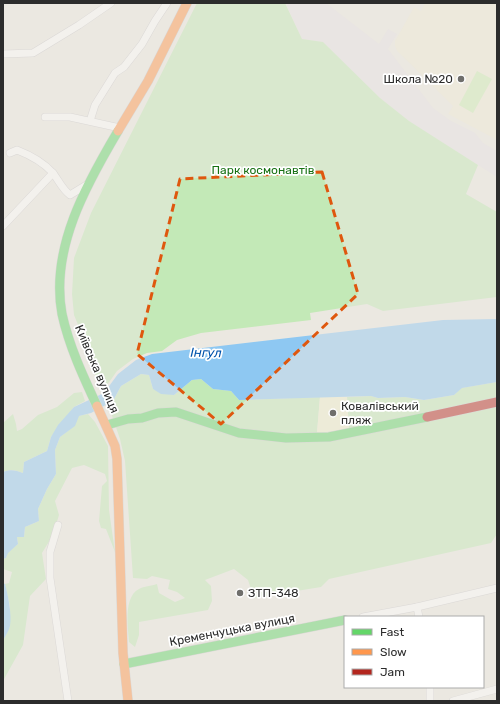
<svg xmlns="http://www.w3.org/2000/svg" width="500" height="704" font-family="Rubik,sans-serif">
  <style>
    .industrial { fill: #e6e2e4 }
    .education { fill: #efead5 }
    .green { fill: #c3e9b7 }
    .sand { fill: #f0f0cd }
    .pitch { fill: #ceeeb4 }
    .water { fill: #8ec8f2 }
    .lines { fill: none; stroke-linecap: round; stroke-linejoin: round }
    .street-casing { stroke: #c8c7c7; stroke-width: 8 }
    .fast-casing { stroke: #c8c7c7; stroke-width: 10 }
    .slow-casing { stroke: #c8c7c7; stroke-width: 10 }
    .jam-casing { stroke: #c8c7c7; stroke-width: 10 }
    .street { stroke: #fcfcfa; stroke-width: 7 }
    .fast { stroke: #63d668; stroke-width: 9 }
    .slow { stroke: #ff974d; stroke-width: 9 }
    .jam { stroke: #b3261e; stroke-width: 9 }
    .marked { fill: none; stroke: #df570e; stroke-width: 3; stroke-dasharray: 8 5; stroke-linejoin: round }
    .poi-dot { fill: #6f6e6b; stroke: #fff; stroke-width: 1.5 }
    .labels { text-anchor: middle; stroke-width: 3.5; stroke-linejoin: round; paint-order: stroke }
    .poi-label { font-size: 12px; fill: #2c2c2c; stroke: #fff; text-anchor: start }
    .park-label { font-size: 12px; fill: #177113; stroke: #fff }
    .street-label { font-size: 12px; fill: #2c2c2c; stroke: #fff }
    .water-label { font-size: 13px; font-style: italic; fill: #0053ab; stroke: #fff }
  </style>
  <rect width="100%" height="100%" fill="#ebe8e1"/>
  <!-- industrial -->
  <polygon class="industrial" points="289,3 326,3 379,44 388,29 397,34 388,49 433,108 451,121 475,133 483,143 497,151 497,177 409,121 380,98 323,42 302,39 287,6"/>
  <!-- education -->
  <polygon class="education" points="425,3 497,3 497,140 448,114 453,106 397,51 395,46 395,41 414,7 421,11"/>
  <!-- green -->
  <g class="green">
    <polygon points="197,3 285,3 302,39 323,42 380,98 409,121 478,165 466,194 497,212 497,297 383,311 367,304 310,313 311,320 201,333 177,340 162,351 147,353 133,359 117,371 105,388 98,384 88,349 74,315 72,294 74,258 91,213"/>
    <path d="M141,374L149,375L153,389L174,395L192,380L201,379L213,389L231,391L239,400L320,397L317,433L349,429L347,397L371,396L378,398L405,397L424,400L454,395L461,388L497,382V534L491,543L329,579L321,587L254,598L248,580L234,569L205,580L211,586L212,601L208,610L139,622V635L135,647L129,642C128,628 123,597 139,589C144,586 151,586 157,584L159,593L175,602L185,598L177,592L168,589L170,580L152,576L147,579L133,578L125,461L120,439L110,410L107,405L113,401L121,386Z"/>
    <path d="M82,392L85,401L74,407L51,437L47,451L24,462L23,473C16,470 11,469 3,472V423L13,414L16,424L17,431L22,429L38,415L57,407L74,393Z"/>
    <polygon points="88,414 95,422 108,446 109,510 115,552 106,529 101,528 99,521 102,486 107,481 105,474 84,465 72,468 55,501 59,515 53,535 42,553 46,579 30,596 23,645 3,681 3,641 10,626 10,606 5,584 9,583 12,572 3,569 3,559 6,558 7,553 18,544 17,537 24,537 25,527 39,521 38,509 47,489 56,474 55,450 60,437 74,426 78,416"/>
  </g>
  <!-- sand -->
  <polygon class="sand" points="320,397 347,397 349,429 317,433"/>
  <!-- pitch -->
  <polygon class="pitch" points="477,71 492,79 473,113 459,105"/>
  <!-- water -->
  <g class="water">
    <path d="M497,319V382L462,388L454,395L424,400L405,397L378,398L371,396L239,400L231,391L213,389L201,379L192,380L174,395L161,394L153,389L149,375L141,374L121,386L113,401L91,413L79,416L75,426L60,437L55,450L56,474L47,489L38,509L39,521L25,527L24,537H17L18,544L8,553L6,558L3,559V472C10,469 16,470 23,473L24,462L47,451L51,437L58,425L74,407L104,393L118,374L136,360L152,354L443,320Z"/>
    <path d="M3,583L5,584C8,595 12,614 10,626C9,631 5,636 3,641Z"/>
  </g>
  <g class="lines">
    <!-- street casing -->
    <g class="street-casing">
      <g id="street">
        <polyline points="3,54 33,53 79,25 111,3"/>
        <polyline points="45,117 70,117 120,128"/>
        <polyline points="90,121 95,105 115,73 124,67 142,44 155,21 167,3"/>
        <path d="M10,153L17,150C30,155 43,162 53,173C59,181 62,189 70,195L88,184"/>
        <polyline points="3,226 53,173"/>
        <polyline points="58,525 50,552 50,578 68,701"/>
        <polyline points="417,607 419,617"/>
        <polyline points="363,617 417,607 497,588"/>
        <polyline points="430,687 430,701"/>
        <polyline points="453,701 497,689"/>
      </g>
    </g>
    <!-- fast casing -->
    <g class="fast-casing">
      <g id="fast">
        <path d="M97,406C83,376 69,346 62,314C50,249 86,185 118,131"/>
        <polyline points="107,425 128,419 142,418 158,413 176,412 239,433 286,438 329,437 427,417"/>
        <polyline points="124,664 345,620"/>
      </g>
    </g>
    <!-- slow casing -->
    <g class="slow-casing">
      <g id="slow">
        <polyline points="118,131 148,81 187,3"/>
        <polyline points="97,406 115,446 117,459 123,653 128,701"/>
      </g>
    </g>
    <!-- jam casing -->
    <g class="jam-casing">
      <polyline id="jam" points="427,417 497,402"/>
    </g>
    <!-- street -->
    <use href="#street" class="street"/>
    <!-- fast -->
    <use href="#fast" class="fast"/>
    <!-- slow -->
    <use href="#slow" class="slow"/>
    <!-- jam -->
    <use href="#jam" class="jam"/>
  </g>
  <!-- marked area -->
  <path d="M0 0H500V704H0ZM322,172L358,294L221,424L137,354L180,179Z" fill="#ebe8e1" fill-opacity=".55" fill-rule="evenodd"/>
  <path class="marked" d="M322,172L358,294L221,424L137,354L180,179Z"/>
  <!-- markers -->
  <g class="poi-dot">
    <circle cx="461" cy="79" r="4"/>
    <circle cx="333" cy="413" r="4"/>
    <circle cx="240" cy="593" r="4"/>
  </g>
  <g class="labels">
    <!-- poi labels -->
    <g class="poi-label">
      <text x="453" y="83" text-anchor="end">Школа №20</text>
      <text x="341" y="410">Ковалівський<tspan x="341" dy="14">пляж</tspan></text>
      <text x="248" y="597">ЗТП-348</text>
    </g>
    <!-- park labels -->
    <g class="park-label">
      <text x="263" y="174">Парк космонавтів</text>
    </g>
    <!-- street labels -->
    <g class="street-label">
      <text transform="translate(97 369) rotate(67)" y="4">Київська вулиця</text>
      <text transform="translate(232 630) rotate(-11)" y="4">Кременчуцька вулиця</text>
    </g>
    <!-- water labels -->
    <g class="water-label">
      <text transform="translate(206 352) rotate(1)" y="5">Інгул</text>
    </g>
  </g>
  <!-- border -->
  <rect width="500" height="704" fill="none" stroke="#2c2c2c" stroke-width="8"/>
  <!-- legend -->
  <rect x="344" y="616" width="140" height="72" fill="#ffffff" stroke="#ababab"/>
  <rect x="352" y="629" width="20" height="6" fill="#63d668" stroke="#ababab"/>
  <text x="380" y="636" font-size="12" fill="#2c2c2c">Fast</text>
  <rect x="352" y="649" width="20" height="6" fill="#ff974d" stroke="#ababab"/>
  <text x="380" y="656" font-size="12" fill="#2c2c2c">Slow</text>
  <rect x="352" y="669" width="20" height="6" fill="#b3261e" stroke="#ababab"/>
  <text x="380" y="676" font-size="12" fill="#2c2c2c">Jam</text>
</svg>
